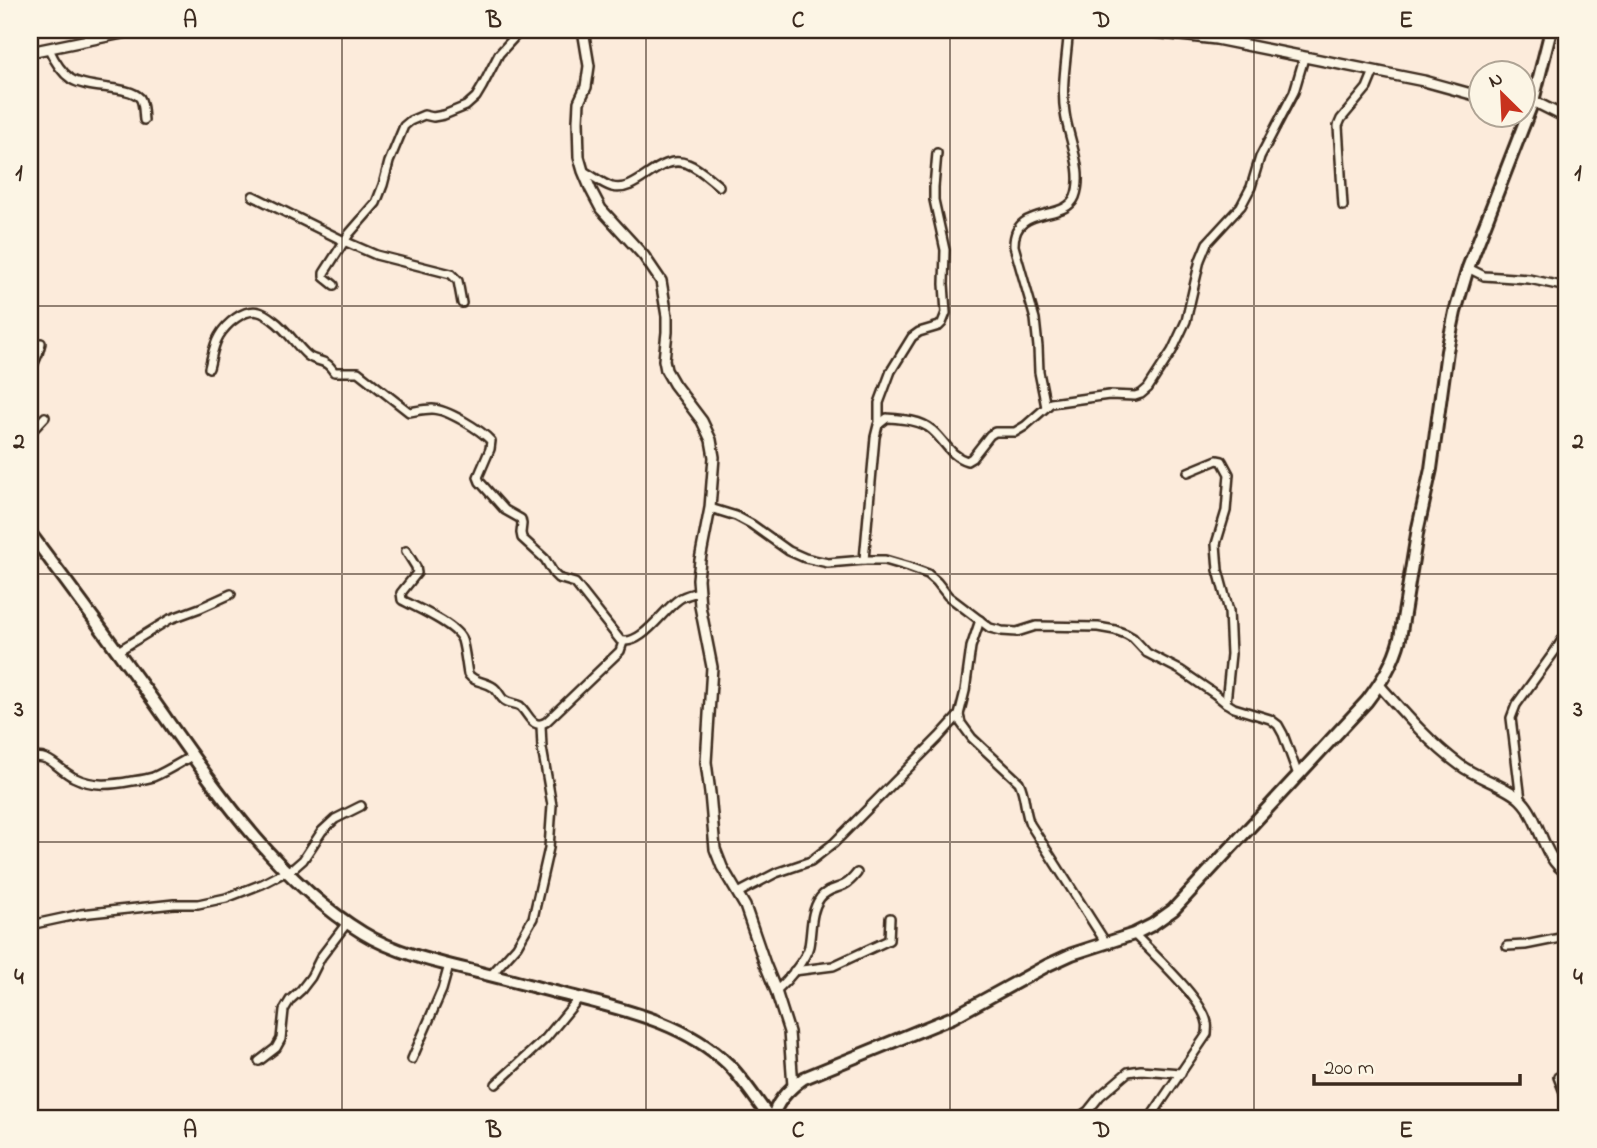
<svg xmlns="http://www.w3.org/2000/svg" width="1597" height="1148" font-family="'Indie Flower',sans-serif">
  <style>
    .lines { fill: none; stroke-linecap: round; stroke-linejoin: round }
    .minor-casing { stroke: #3b2a1e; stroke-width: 12 }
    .tertiary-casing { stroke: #3b2a1e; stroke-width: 14 }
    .secondary-casing { stroke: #3b2a1e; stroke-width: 16 }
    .minor { stroke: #fcf5e5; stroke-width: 7 }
    .tertiary { stroke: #fcf5e5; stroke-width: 9 }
    .secondary { stroke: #fcf5e5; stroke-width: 10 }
    .grid { fill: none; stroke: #3b2a1e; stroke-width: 2; stroke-opacity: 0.55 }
    .neatline { fill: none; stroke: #3b2a1e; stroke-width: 2.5 }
    .grid-label { font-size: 23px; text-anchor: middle; font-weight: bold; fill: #3b2a1e }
  </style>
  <rect width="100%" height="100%" fill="#fcebdb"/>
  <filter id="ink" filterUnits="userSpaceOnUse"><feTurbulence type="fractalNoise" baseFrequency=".0143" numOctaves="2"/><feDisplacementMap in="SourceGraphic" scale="14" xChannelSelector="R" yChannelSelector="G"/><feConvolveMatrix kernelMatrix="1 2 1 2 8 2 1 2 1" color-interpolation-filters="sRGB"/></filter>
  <g filter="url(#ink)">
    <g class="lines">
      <!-- minor casing -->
      <g class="minor-casing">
        <g id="minor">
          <polyline points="30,33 32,51"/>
          <path d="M49,49C54,60 61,72 71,79C88,90 129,85 140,98C144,104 143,113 144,120"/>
          <path d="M583,171C592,175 602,184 612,187C639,194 658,152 688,164C699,168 709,178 719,186"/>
          <polyline points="253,196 344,241 376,255 451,274 458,281 462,303"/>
          <polyline points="1343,206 1338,126 1341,119 1367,88 1374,71"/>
          <polyline points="1468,268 1484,276 1529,279 1567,287"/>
          <polyline points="334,285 324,277 324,273 349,234 376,203 383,185 389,162 404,126 410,121 424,115 433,117 444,115 466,106 476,97 482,87 499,54 521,30"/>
          <path d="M209,368C212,357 213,346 219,336C226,324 244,308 259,312C263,313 269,317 273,320C287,330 295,344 307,355C313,361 320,359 327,364C330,366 332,369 334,372H358L409,412C416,411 424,409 432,409C447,409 481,430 491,441L490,449L478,477L480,482L505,510L521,519L522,524L521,533L522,538L545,559L554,574L558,578L575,583L620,640C640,648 663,610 678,600C684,595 692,594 699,592"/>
          <polyline points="30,373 38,354 41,343"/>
          <path d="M1046,407L1039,372L1038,347L1035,319L1014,246C1013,204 1065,222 1075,197C1085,171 1068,138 1065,113C1061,89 1066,62 1068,38L1070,30"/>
          <polyline points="879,424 879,403 891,371 912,337 919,332 939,326 942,323 946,313 944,284 945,250 934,200 934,187 937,153"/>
          <polyline points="30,433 45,417"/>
          <polyline points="1188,472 1217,460 1222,461 1229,474 1226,511 1216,544 1218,570 1229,611 1231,654 1226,703"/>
          <polyline points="710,508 736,516 751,524 789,551 805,558 828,563 864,560 885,560 909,567 928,574 937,582 948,596 990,628 1002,631 1017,632 1036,626 1098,627 1115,630 1126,634 1133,638 1147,653 1180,670 1215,694 1226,703 1234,708 1270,719 1278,725 1283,734 1298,775"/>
          <path d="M406,551L416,567L417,573L401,593L402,600C417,608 457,625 462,640C465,650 466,663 468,674C475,683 484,681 493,687C498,690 500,697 504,700C509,704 515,703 520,706C529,714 532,730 546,722L620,651L623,642"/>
          <path d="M864,560L875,437L878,425L887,418C901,419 921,420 932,430C944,440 950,456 967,461L972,458L990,435L995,432H1015L1025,426L1051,403L1109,395L1135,396L1141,394L1148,388L1172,351L1186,321L1200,260L1207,243L1241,206L1251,187L1260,157L1294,92L1304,58"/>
          <path d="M980,620L971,647L965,691L959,715L961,723L972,738L1019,782C1026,796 1024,810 1030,824L1106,943"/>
          <polyline points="118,651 170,619 200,608 231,594"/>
          <path d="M30,758C51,754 56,768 73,777C93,787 111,785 132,781C139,780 147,779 153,777C167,771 179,763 192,756"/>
          <polyline points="1521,800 1511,718 1516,705 1555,651 1567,632"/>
          <polyline points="738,893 776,873 811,861 834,843 939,737 959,715"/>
          <polyline points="30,925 81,914 174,904 198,904 226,898 262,884 295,867 303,860 322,831 335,819 361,806"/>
          <path d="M1134,934C1152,953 1203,999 1207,1023C1208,1026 1207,1030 1207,1034L1150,1118"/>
          <polyline points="1507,946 1525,945 1560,938 1567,940"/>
          <polyline points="794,971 833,966 889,940 890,918"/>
          <polyline points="490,976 517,946 533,918 549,848 552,805 542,748 541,725"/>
          <path d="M776,991C786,982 806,960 809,946C812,930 810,912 820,898C827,889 836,889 844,885C850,882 853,878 857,873"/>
          <polyline points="412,1059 442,990 449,965"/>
          <polyline points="259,1061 276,1048 281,1039 284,1010 290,1000 301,990 311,977 321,957 347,923"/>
          <polyline points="1558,1077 1564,1092 1567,1111"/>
          <polyline points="496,1084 546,1038 579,998"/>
          <polyline points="30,1110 39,1118"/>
          <polyline points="1078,1118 1088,1111 1100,1096 1128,1072 1141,1070 1181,1073"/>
        </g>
      </g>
      <!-- tertiary casing -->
      <g class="tertiary-casing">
        <g id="tertiary">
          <polyline points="583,30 589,66 586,87 579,102 578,121 579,157 583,171 591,190 601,209 644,256 661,281 667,316 667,332 664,360 666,370 674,384 702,421 711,440 714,457 710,508 700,560 698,579 700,606 712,667 706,762 710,793 715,849 722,867 745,906 765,964 776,991 789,1032 793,1086"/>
          <polyline points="1114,30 1154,32 1216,39 1424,81 1482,97"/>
          <polyline points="30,52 137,30"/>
          <polyline points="1533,101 1567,118"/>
          <path d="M1379,685C1404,713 1429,742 1460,765C1477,778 1507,786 1521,800C1541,820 1542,858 1567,873"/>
        </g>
      </g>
      <!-- secondary casing -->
      <g class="secondary-casing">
        <g id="secondary">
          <path d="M30,533C72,589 114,646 155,703C213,785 275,879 363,933C395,953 440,963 477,972C510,980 542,989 575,997C629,1011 686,1024 728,1064C744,1080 756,1100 770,1118"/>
          <path d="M773,1118C776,1101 790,1088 804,1078L953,1017L1048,965L1072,954L1134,934L1152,925L1173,910L1367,701C1382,681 1394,662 1400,638L1418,528L1431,469L1447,351L1455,312L1468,268L1533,101L1551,30"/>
        </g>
      </g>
      <!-- minor -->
      <use href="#minor" class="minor"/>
      <!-- tertiary -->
      <use href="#tertiary" class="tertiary"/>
      <!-- secondary -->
      <use href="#secondary" class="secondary"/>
    </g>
  </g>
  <!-- grid -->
  <path class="grid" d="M342,30V1118M646,30V1118M950,30V1118M1254,30V1118M30,306H1567M30,574H1567M30,842H1567"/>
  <!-- margin -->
  <rect width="1597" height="1148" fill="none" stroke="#fcf5e5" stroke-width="77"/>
  <!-- north arrow -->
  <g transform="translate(1502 94) rotate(336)"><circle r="33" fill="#fcf5e5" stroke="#afa495" stroke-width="2"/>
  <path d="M0-5L12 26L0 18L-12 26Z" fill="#c8321e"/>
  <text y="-10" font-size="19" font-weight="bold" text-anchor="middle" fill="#3b2a1e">N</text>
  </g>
  <!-- scale -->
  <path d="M1314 1074v10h206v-10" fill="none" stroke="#3b2a1e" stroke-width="3.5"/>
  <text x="1324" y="1074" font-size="21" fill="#3b2a1e" stroke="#fcf5e5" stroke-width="5" paint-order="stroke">200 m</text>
  <rect x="38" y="38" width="1520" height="1072" class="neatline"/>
  <g class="grid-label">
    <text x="190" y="27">A</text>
    <text x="494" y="27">B</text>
    <text x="798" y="27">C</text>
    <text x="1102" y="27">D</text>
    <text x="1406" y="27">E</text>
    <text x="19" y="180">1</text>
    <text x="1578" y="180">1</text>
    <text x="19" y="448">2</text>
    <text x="1578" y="448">2</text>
    <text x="19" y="716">3</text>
    <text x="1578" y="716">3</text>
    <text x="19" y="984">4</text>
    <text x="1578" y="984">4</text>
    <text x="190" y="1137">A</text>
    <text x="494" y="1137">B</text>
    <text x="798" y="1137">C</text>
    <text x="1102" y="1137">D</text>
    <text x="1406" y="1137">E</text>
  </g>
</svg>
